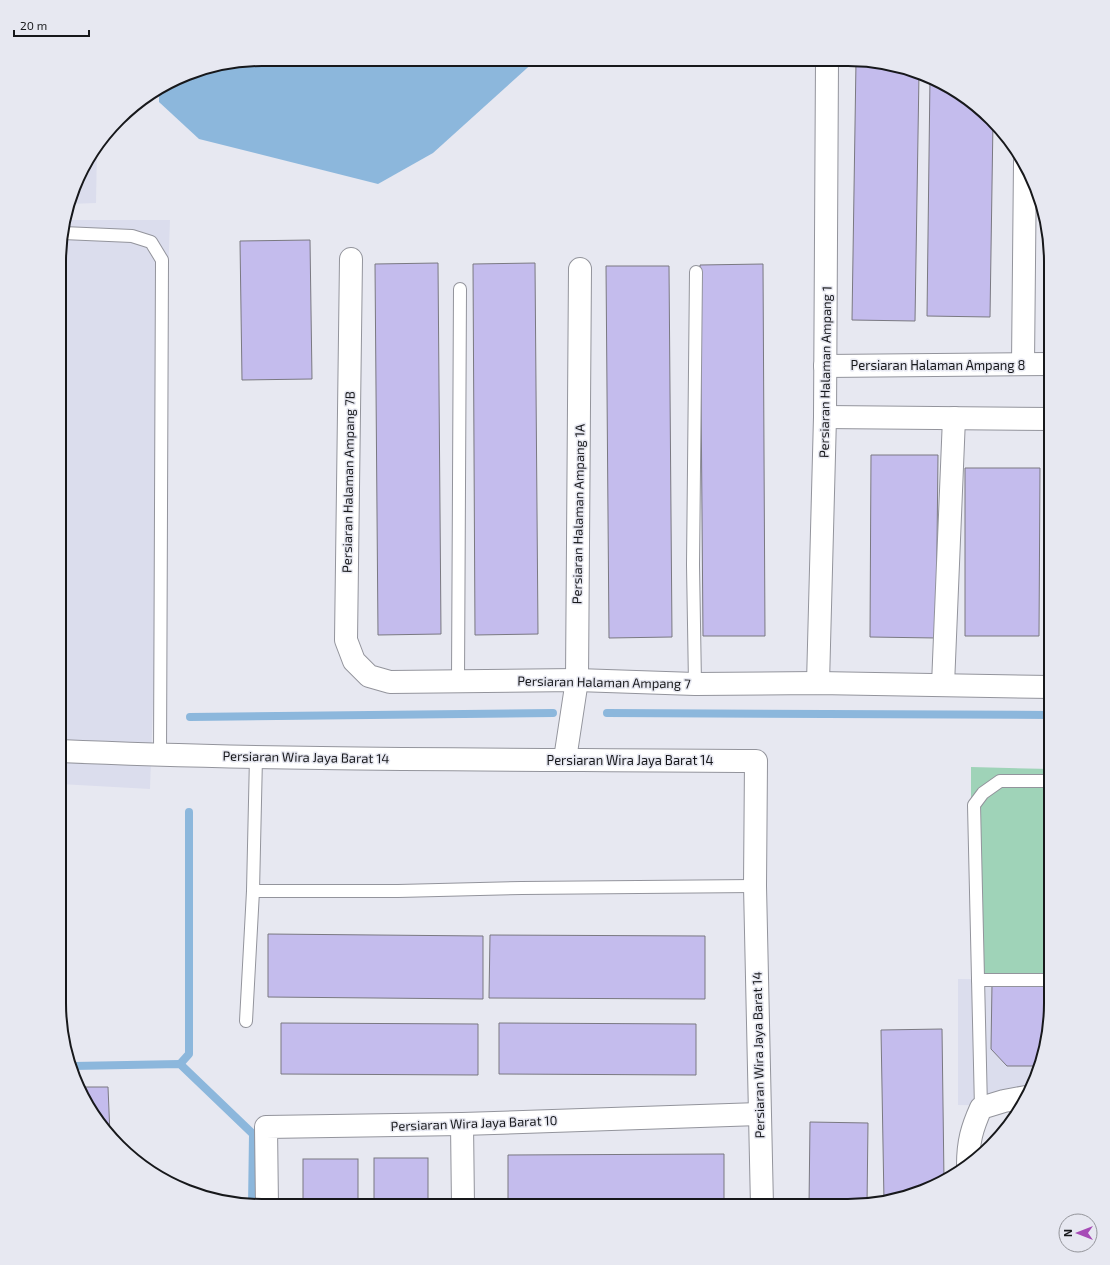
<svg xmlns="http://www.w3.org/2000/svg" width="1110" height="1265" font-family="'Exo 2',sans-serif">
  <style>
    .built { fill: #dbdded }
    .green { fill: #9fd3b8 }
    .water { fill: #8cb7dc }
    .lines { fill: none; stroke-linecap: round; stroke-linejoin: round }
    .stream { stroke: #8cb7dc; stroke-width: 8 }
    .building { fill: #c4bced; stroke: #7a7981 }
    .lane-casing { stroke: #93949c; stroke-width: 14 }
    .street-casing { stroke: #93949c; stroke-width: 24 }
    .lane { stroke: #fff; stroke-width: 12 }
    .street { stroke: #fff; stroke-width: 22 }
    .labels { text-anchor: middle; stroke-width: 3; stroke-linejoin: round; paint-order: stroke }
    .street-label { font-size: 13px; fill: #17181b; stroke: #e7e8f1 }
    .rim { fill: none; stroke: #17181b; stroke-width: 2 }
  </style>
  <rect width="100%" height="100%" fill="#e7e8f1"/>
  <!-- built -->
  <g class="built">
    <polygon points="97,148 96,203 70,204 86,161"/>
    <polygon points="64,220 170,220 150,789 60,784"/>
    <polygon points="958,979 1051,980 1051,1017 1040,1068 1022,1106 958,1105"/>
  </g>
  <!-- green -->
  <polygon class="green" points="971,767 1051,769 1051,983 971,982"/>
  <!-- water -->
  <polygon class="water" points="262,59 536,60 433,153 378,184 199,139 159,102 159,91 196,70"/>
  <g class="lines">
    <!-- stream -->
    <g class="stream">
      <polyline points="607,713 1051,715"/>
      <polyline points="190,717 553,713"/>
      <polyline points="180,1064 189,1054 189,812"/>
      <polyline points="73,1066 180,1064 253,1134 252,1206"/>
    </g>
  </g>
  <!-- building -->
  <g class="building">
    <polygon points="856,61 875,61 919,73 915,321 852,320"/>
    <polygon points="930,77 961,93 993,120 990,317 927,316"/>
    <polygon points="310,240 312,379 242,380 240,241"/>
    <polygon points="438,263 441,634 378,635 375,264"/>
    <polygon points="535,263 538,634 475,635 473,264"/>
    <polygon points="763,264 765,636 703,636 700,265"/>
    <polygon points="606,266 669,266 672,637 609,638"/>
    <polygon points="871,455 938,455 936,638 870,637"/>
    <polygon points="965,468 1040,468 1039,636 965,636"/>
    <polygon points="268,934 483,936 483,999 268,997"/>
    <polygon points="490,935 705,936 705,999 489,998"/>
    <polygon points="992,984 1051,985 1051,1017 1041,1066 1007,1066 991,1049"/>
    <polygon points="281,1023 478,1024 478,1075 281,1074"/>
    <polygon points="499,1023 696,1024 696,1075 499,1074"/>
    <polygon points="942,1029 944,1181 901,1199 884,1202 881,1030"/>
    <polygon points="79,1087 108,1087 110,1135 86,1105"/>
    <polygon points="810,1122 868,1123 867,1205 809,1206"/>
    <polygon points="724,1154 724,1200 508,1201 508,1155"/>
    <rect x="374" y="1158" width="54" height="48"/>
    <rect x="303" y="1159" width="55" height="47"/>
  </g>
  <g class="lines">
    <!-- lane casing -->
    <g class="lane-casing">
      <g id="lane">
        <polyline points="63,233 132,236 151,242 162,260 160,755"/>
        <polyline points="458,681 460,289"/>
        <polyline points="695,684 693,565 696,272"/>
        <polyline points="253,891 398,891 522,888 755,886"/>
        <polyline points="978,980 1051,980"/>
        <polyline points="246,1021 253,891 256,757"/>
        <polyline points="981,1108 974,805 983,793 1000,781 1051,781"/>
      </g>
    </g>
    <!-- street casing -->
    <g class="street-casing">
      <g id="street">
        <polyline points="351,259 346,640 354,661 369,676 390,682 577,680 695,684 818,683 1051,687"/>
        <polyline points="1023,364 1025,162"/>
        <polyline points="825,366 1051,364"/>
        <polyline points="825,417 1051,419"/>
        <polyline points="818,683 825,417 827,61"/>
        <polyline points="943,685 954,418"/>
        <path d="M60,751C292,761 524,759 756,761L755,886L762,1206"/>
        <polyline points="565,759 577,680 580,269"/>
        <polyline points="462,1124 463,1206"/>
        <path d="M968,1165C968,1142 972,1128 981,1108L1004,1101L1026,1097"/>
        <polyline points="267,1206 266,1127 462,1124 759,1114"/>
      </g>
    </g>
    <!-- lane -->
    <use href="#lane" class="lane"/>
    <!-- street -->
    <use href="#street" class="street"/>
  </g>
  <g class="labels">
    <!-- street labels -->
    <g class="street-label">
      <text x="938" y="370">Persiaran Halaman Ampang 8</text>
      <text transform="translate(825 372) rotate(-89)" y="5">Persiaran Halaman Ampang 1</text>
      <text transform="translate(348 482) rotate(-89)" y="5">Persiaran Halaman Ampang 7B</text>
      <text transform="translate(578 514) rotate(-89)" y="5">Persiaran Halaman Ampang 1A</text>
      <text transform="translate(604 682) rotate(1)" y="5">Persiaran Halaman Ampang 7</text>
      <text transform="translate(306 757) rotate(1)" y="5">Persiaran Wira Jaya Barat 14</text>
      <text x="630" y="765">Persiaran Wira Jaya Barat 14</text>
      <text transform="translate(758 1055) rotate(-91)" y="5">Persiaran Wira Jaya Barat 14</text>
      <text transform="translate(474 1123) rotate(-2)" y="5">Persiaran Wira Jaya Barat 10</text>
    </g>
  </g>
  <!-- crop -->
  <path d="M0 0H1110V1265H0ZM262 66H848A196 196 0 0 1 1044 262V1003A196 196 0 0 1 848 1199H262A196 196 0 0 1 66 1003V262A196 196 0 0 1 262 66Z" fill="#e7e8f1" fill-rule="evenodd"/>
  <path class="rim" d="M262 66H848A196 196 0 0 1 1044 262V1003A196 196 0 0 1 848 1199H262A196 196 0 0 1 66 1003V262A196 196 0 0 1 262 66Z"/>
  <!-- north arrow -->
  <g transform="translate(1078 1233) rotate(270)"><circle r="19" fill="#e7e8f1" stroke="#94959b"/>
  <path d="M0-3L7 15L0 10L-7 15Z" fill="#a64bb6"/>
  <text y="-6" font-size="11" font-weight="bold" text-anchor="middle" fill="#17181b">N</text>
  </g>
  <!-- scale -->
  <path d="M14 30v6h75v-6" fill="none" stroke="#17181b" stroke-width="2"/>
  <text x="20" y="30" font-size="12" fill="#17181b" stroke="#e7e8f1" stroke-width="3" paint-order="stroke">20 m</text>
</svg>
